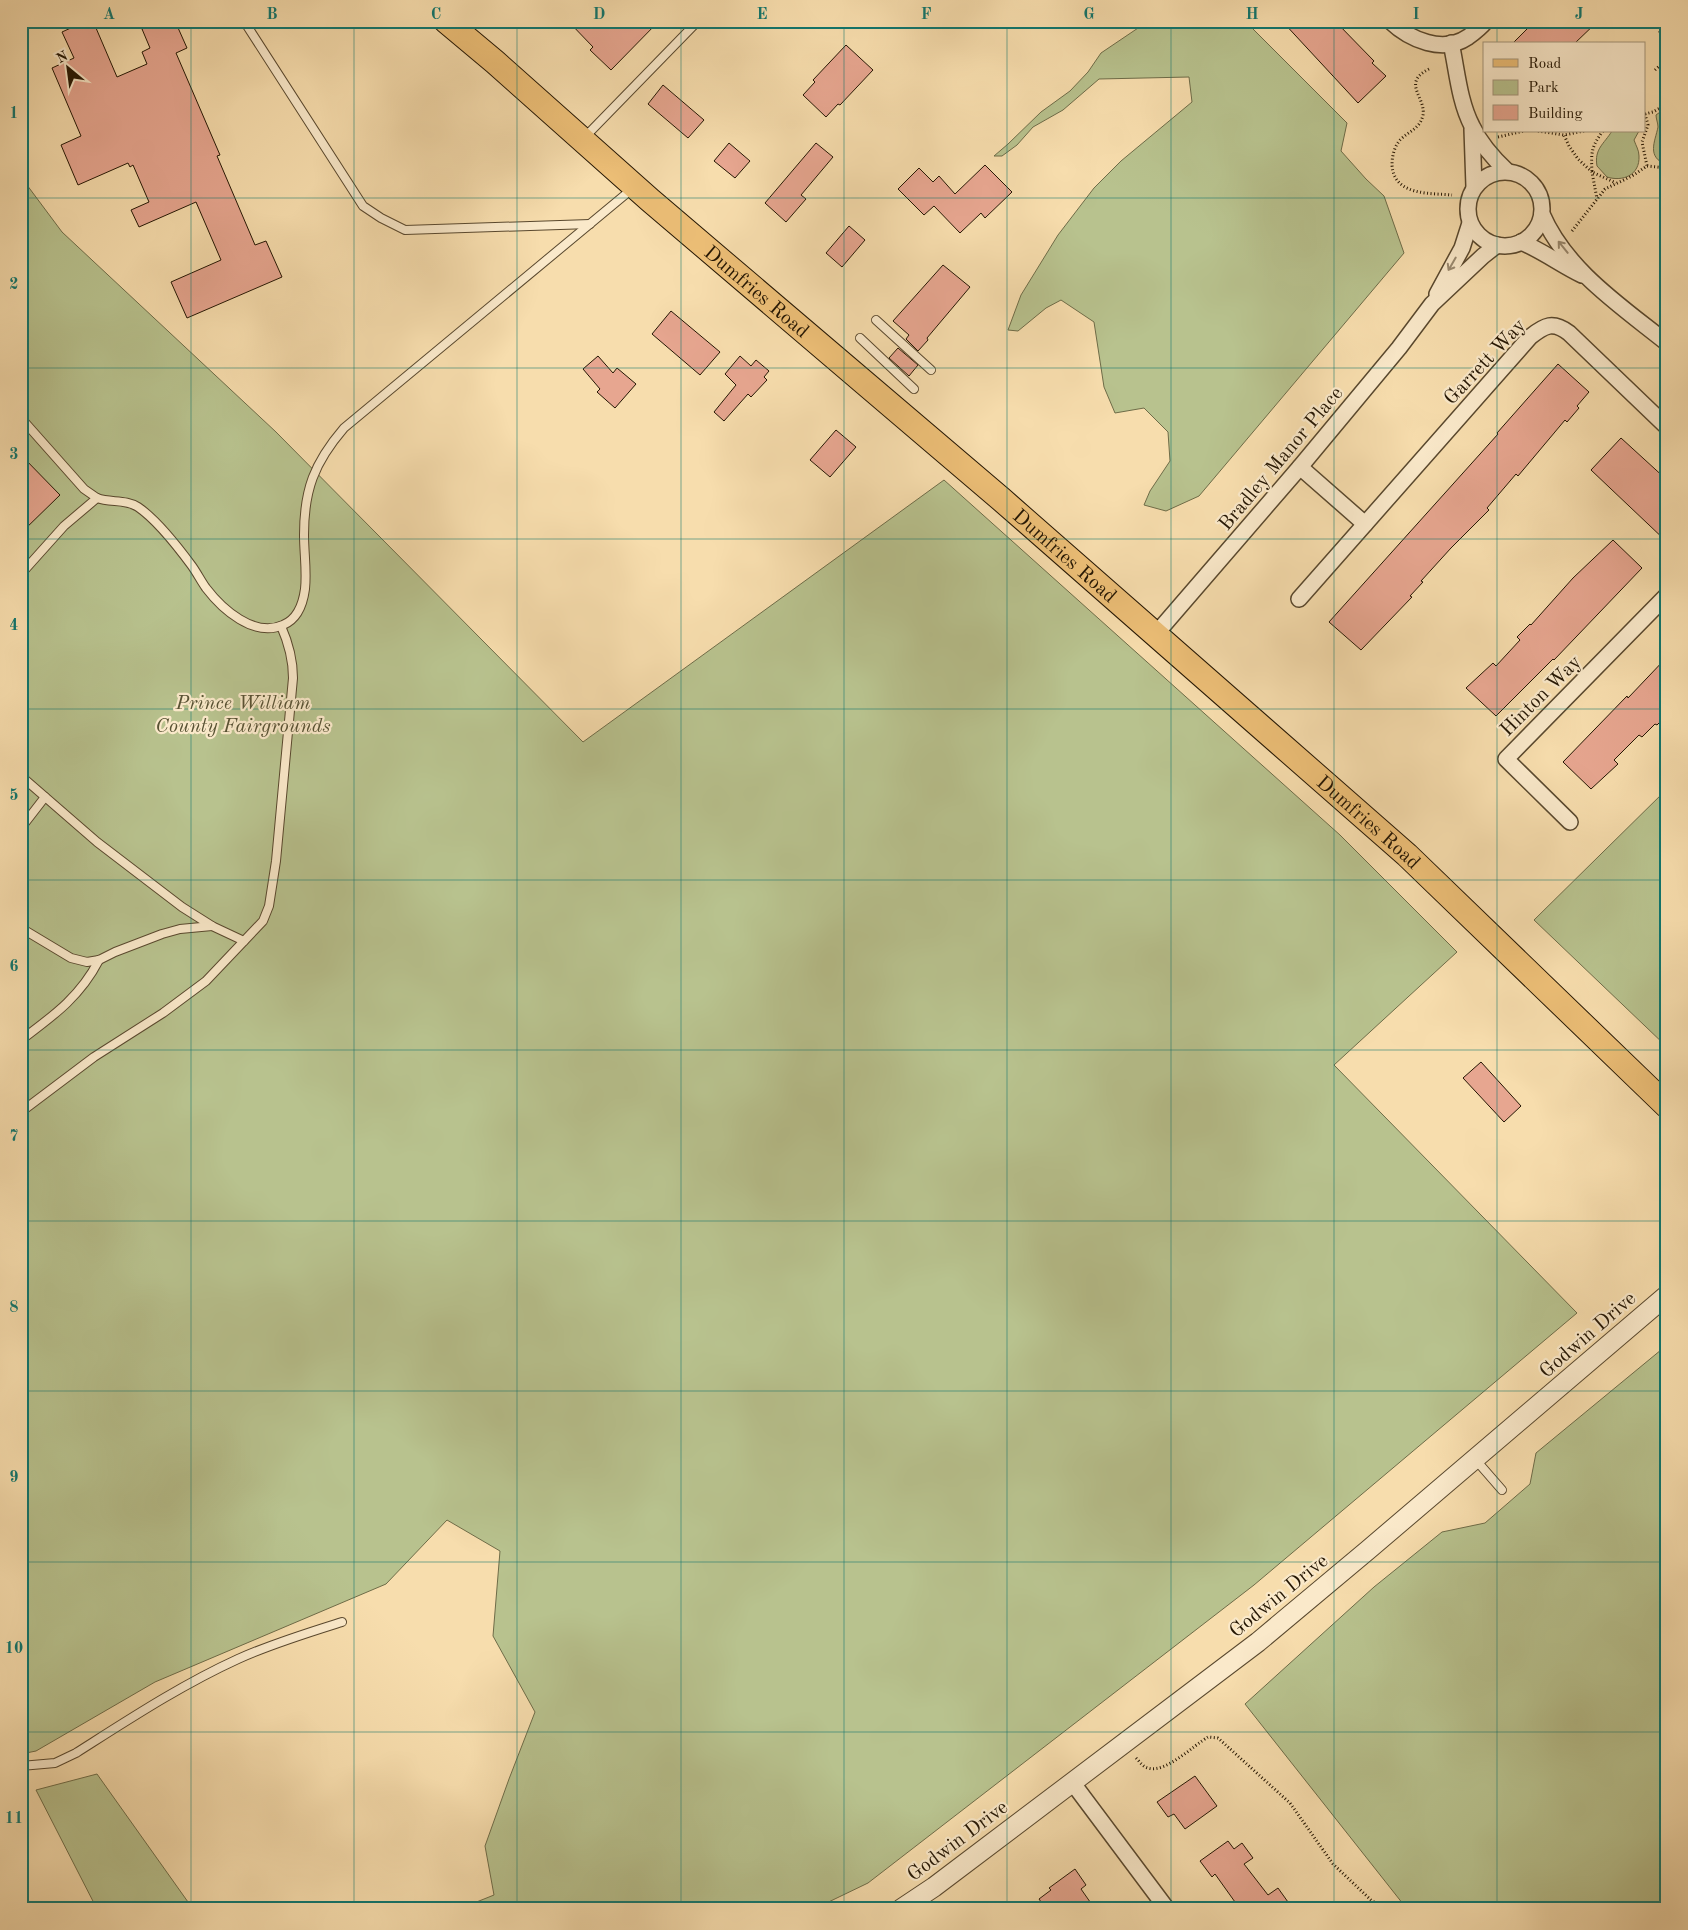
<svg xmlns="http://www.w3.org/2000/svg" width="1688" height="1930" font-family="'Old Standard TT',serif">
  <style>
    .green { fill: #b8c28e; stroke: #6e6c48 }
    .building { fill: #e7a690; stroke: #241603 }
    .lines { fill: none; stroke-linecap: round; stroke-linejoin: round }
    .service-casing { stroke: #59482e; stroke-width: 10 }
    .minor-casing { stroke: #59482e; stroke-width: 18 }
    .tertiary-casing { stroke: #59482e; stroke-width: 21 }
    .primary-casing { stroke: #241603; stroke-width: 26 }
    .path { stroke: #241603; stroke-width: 3; stroke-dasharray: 1 2.5; stroke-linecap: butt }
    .service { stroke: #fae9ca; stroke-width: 8 }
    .minor { stroke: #fae9ca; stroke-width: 15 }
    .tertiary { stroke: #fae9ca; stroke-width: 19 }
    .primary { stroke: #ecbe76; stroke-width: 24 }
    .oneway { stroke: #9a8a70 }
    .grid { fill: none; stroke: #0f766e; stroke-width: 1; stroke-opacity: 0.55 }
    .labels { text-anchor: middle; stroke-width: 4.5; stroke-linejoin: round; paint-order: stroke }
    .street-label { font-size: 20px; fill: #241603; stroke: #fae9ca }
    .park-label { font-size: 20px; font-style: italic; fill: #585234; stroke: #fae9ca }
    .neatline { fill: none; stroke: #0f766e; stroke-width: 2 }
    .grid-label { font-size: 16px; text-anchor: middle; font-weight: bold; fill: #0f766e }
  </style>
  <rect width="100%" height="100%" fill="#f7ddad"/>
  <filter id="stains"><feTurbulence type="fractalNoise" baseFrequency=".004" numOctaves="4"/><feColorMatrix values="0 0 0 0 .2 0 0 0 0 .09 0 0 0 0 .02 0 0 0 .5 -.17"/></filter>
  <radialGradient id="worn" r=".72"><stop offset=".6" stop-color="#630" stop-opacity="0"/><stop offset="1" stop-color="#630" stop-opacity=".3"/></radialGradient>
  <!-- green -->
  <g class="green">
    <polygon points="1145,21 1245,21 1347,123 1341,151 1366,179 1384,196 1404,253 1199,496 1166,511 1144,505 1150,491 1170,461 1168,432 1144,408 1115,413 1104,387 1094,322 1061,300 1046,308 1018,331 1008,330 1021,295 1058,235 1094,188 1121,161 1192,102 1189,77 1099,79 1063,110 1033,127 1017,145 1002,156 994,156 1008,144 1041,112 1070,91 1088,72 1101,53 1141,26"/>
    <path d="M1667,107V165C1646,157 1655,142 1658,127C1658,123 1656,119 1656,115Z"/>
    <path d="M1612,131H1639L1634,140C1636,146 1639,150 1639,156C1640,175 1623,182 1607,177L1597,166C1594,149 1604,144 1612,131Z"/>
    <polygon points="21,177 62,232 276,432 583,742 944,480 1340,835 1457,952 1334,1065 1577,1313 1254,1585 868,1883 814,1909 459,1909 494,1895 485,1846 509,1779 535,1712 493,1636 500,1551 447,1520 386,1584 155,1682 36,1751 21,1754"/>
    <polygon points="1667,789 1667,1047 1534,920"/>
    <polygon points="1667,1345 1667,1909 1407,1909 1245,1704 1374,1587 1442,1532 1485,1523 1530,1484 1536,1453"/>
    <polygon points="97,1774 193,1909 97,1909 36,1790"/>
  </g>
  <!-- building -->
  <g class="building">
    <polygon points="86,21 93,21 117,77 147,64 142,52 150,48 142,29 160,21 175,21 187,48 176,53 220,155 217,156 255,245 266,241 282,277 187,318 171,282 221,260 196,202 139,227 131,210 149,202 133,165 130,167 128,163 78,185 61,145 81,136 52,68 74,58 62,32"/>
    <polygon points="568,21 659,21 611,70 590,50 593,47"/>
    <polygon points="1282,21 1335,21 1374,61 1372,63 1386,76 1358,103"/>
    <polygon points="1535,21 1598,21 1574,44 1512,44"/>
    <polygon points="846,45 873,70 840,105 838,104 826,117 803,95 815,82 813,80"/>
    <polygon points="663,85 704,120 688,138 648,104"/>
    <polygon points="729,143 750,161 735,178 714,161"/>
    <polygon points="816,143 833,157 801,195 806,199 786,222 765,203"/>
    <polygon points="985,165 1012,192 985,218 981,213 960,233 934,206 924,215 898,189 919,168 933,182 939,176 955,194"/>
    <polygon points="849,226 865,240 842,267 826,253"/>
    <polygon points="943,265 970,287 927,338 928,340 918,351 906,339 909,335 893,321"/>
    <polygon points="671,311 720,352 700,375 652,334"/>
    <polygon points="898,348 918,365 909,376 889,358"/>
    <polygon points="598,356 613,373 617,368 636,384 615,408 597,392 600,389 583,369"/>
    <polygon points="740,356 751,366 756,360 769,371 764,377 767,380 751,397 748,394 724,421 714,412 736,385 725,374"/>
    <polygon points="1558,364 1589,392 1577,406 1579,408 1567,422 1565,420 1518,476 1516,474 1487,508 1489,510 1451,548 1421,581 1423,582 1410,596 1412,597 1361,650 1329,622 1498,434 1497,433"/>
    <polygon points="836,430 856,447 830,477 810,460"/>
    <polygon points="1621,438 1667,480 1667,542 1591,470"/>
    <polygon points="21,455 60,495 21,533"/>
    <polygon points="1613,540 1642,568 1554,660 1553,659 1496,716 1466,688 1493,663 1496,666 1520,640 1517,637 1530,624 1531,625 1573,578"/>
    <polygon points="1667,657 1667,715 1657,725 1655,724 1642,737 1639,735 1614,760 1618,764 1591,789 1563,762 1627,696 1628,698"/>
    <polygon points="1481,1062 1521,1106 1504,1122 1463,1078"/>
    <polygon points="1195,1776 1217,1806 1185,1829 1174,1814 1168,1817 1157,1802"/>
    <polygon points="1228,1841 1234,1849 1242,1843 1253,1858 1244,1864 1268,1895 1278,1888 1293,1909 1240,1909 1215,1874 1212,1877 1200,1861"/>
    <polygon points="1075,1869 1086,1885 1081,1889 1095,1909 1046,1909 1039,1899 1051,1890 1049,1888"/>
  </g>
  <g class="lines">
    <!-- service casing -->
    <g class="service-casing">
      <g id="service">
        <polyline points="244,21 363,206 381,218 405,230 590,224"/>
        <polyline points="584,138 698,21"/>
        <polyline points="876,320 931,370"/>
        <polyline points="860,338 914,389"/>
        <polyline points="21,418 84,489 97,498"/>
        <path d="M21,574L64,526L97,498C110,503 126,499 138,507C157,520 178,547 192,566C197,573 201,581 206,588C222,609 254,638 283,625C298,619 303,604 305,589C307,571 304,553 304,535C304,490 314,463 344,428L632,189"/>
        <polyline points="21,776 97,842 182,907 212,926 244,941"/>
        <polyline points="21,828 45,797"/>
        <polyline points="21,928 71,958 87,962 99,960 115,952 162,934 180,929 212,926"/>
        <path d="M21,1040C53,1016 80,997 99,960"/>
        <path d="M21,1112L94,1057L163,1013L206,981L263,921L269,906L276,861L293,678C293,659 289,644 281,626"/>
        <polyline points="1475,1459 1502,1490"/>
        <path d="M21,1766L55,1763L76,1753C128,1720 181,1685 238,1659C271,1644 307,1633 342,1622"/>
      </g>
    </g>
    <!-- minor casing -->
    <g class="minor-casing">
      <g id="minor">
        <path d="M1390,21C1410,40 1443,54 1468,37C1475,32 1481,27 1486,21"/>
        <path d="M1451,43C1457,70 1459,101 1472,126C1480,143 1493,158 1507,171"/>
        <polyline points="1472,129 1474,187"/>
        <circle cx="1505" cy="209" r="37"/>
        <path d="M1542,214C1566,270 1621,306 1667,343"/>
        <path d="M1521,242C1543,251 1561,265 1582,275"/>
        <polyline points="1437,294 1462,248 1470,223"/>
        <polyline points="1300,467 1365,524"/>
        <path d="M1299,599L1530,337C1545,325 1553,321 1569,333L1667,427"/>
        <polyline points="1155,635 1300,467 1399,348 1432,304 1483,256 1497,245"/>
        <polyline points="1570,822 1506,759 1667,595"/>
        <polyline points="1072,1782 1167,1909"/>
      </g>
    </g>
    <!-- tertiary casing -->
    <g class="tertiary-casing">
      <polyline id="tertiary" points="901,1909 934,1887 1258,1642 1368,1550 1667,1295"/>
    </g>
    <!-- primary casing -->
    <g class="primary-casing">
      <g id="primary">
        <path id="s1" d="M446,21L495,62L650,200L1001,499L1407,855L1667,1106"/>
      </g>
    </g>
    <!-- path -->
    <g class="path">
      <polyline points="1657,21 1663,44 1663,57 1667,63"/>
      <path d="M1429,69C1401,83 1426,97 1423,115C1420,129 1409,131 1400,140C1394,147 1392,157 1392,165C1394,196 1430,193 1452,195"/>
      <polyline points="1655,70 1665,61"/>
      <polyline points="1645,114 1648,125 1642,142 1647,166"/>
      <polyline points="1645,114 1653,112 1667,104"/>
      <polyline points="1538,131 1564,135"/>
      <polyline points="1584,131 1564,135 1569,146 1578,159 1592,172 1597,199"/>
      <path d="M1603,131C1591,147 1591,153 1592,172L1616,183"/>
      <polyline points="1498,137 1524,131"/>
      <polyline points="1572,231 1605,189 1632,176 1647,166 1667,168"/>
      <polyline points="1662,307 1667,300"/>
      <path d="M1136,1758C1140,1762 1143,1767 1148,1768C1165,1774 1194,1745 1208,1737L1218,1738L1290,1803L1333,1864L1372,1901L1391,1909"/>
    </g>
    <!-- service -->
    <use href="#service" class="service"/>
    <!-- minor -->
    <use href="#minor" class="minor"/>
    <!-- tertiary -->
    <use href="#tertiary" class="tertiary"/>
    <!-- primary -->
    <use href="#primary" class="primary"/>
  </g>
  <!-- one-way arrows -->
  <defs><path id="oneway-shaft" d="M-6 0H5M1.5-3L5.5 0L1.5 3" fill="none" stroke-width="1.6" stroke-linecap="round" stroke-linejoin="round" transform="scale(1.25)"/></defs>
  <g class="oneway">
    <use href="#oneway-shaft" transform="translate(1563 247) rotate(-129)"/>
    <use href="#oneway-shaft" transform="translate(1452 264) rotate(120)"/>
  </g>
  <!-- grid -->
  <path class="grid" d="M191,21V1909M354,21V1909M517,21V1909M681,21V1909M844,21V1909M1007,21V1909M1171,21V1909M1334,21V1909M1497,21V44M1497,131V1909M21,198H1667M21,368H1667M21,539H1667M21,709H1667M21,880H1667M21,1050H1667M21,1221H1667M21,1391H1667M21,1562H1667M21,1732H1667"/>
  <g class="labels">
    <!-- street labels -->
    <g class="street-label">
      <text dy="7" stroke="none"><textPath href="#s1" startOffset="412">Dumfries Road</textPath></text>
      <text transform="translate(1484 361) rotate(-47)" y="7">Garrett Way</text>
      <text transform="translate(1280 458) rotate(-50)" y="7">Bradley Manor Place</text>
      <text dy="7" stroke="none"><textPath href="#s1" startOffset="818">Dumfries Road</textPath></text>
      <text transform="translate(1540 695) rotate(-45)" y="7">Hinton Way</text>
      <text dy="7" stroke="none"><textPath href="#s1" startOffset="1222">Dumfries Road</textPath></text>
      <text transform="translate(1587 1334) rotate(-41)" y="7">Godwin Drive</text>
      <text transform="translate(1278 1595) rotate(-39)" y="7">Godwin Drive</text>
      <text transform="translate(957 1840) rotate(-37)" y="7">Godwin Drive</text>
    </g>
    <!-- park labels -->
    <g class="park-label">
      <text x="243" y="709">Prince William<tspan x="243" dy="23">County Fairgrounds</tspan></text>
    </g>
  </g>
  <!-- margin -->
  <rect width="1688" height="1930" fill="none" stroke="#f7ddad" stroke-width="55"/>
  <!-- legend -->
  <rect x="1483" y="42" width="162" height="90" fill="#fae9ca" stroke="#a4957a"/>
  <rect x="1493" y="59" width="25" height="8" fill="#ecbe76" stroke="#a4957a"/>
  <text x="1528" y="68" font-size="15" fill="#241603">Road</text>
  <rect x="1493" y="80" width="25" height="15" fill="#b8c28e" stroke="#a4957a"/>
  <text x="1528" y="92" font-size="15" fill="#241603">Park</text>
  <rect x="1493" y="105" width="25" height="15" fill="#e7a690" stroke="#a4957a"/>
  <text x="1528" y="118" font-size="15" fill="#241603">Building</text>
  <!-- north arrow -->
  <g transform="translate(68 68) rotate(331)" stroke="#fae9ca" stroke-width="4" paint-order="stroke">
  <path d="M0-4L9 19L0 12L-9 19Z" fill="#241603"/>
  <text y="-8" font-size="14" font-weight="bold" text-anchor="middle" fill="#241603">N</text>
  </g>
  <rect x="28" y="28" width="1632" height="1874" class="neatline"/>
  <g class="grid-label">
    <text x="109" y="19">A</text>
    <text x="272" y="19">B</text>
    <text x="436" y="19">C</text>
    <text x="599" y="19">D</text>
    <text x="762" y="19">E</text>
    <text x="926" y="19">F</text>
    <text x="1089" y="19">G</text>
    <text x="1252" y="19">H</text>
    <text x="1416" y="19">I</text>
    <text x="1579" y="19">J</text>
    <text x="14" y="118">1</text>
    <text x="14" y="289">2</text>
    <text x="14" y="459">3</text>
    <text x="14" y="630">4</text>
    <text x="14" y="800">5</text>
    <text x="14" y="971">6</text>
    <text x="14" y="1141">7</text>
    <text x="14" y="1312">8</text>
    <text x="14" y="1482">9</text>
    <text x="14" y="1653">10</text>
    <text x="14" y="1823">11</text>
  </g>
  <rect width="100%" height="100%" filter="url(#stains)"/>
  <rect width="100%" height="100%" fill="url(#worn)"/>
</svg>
